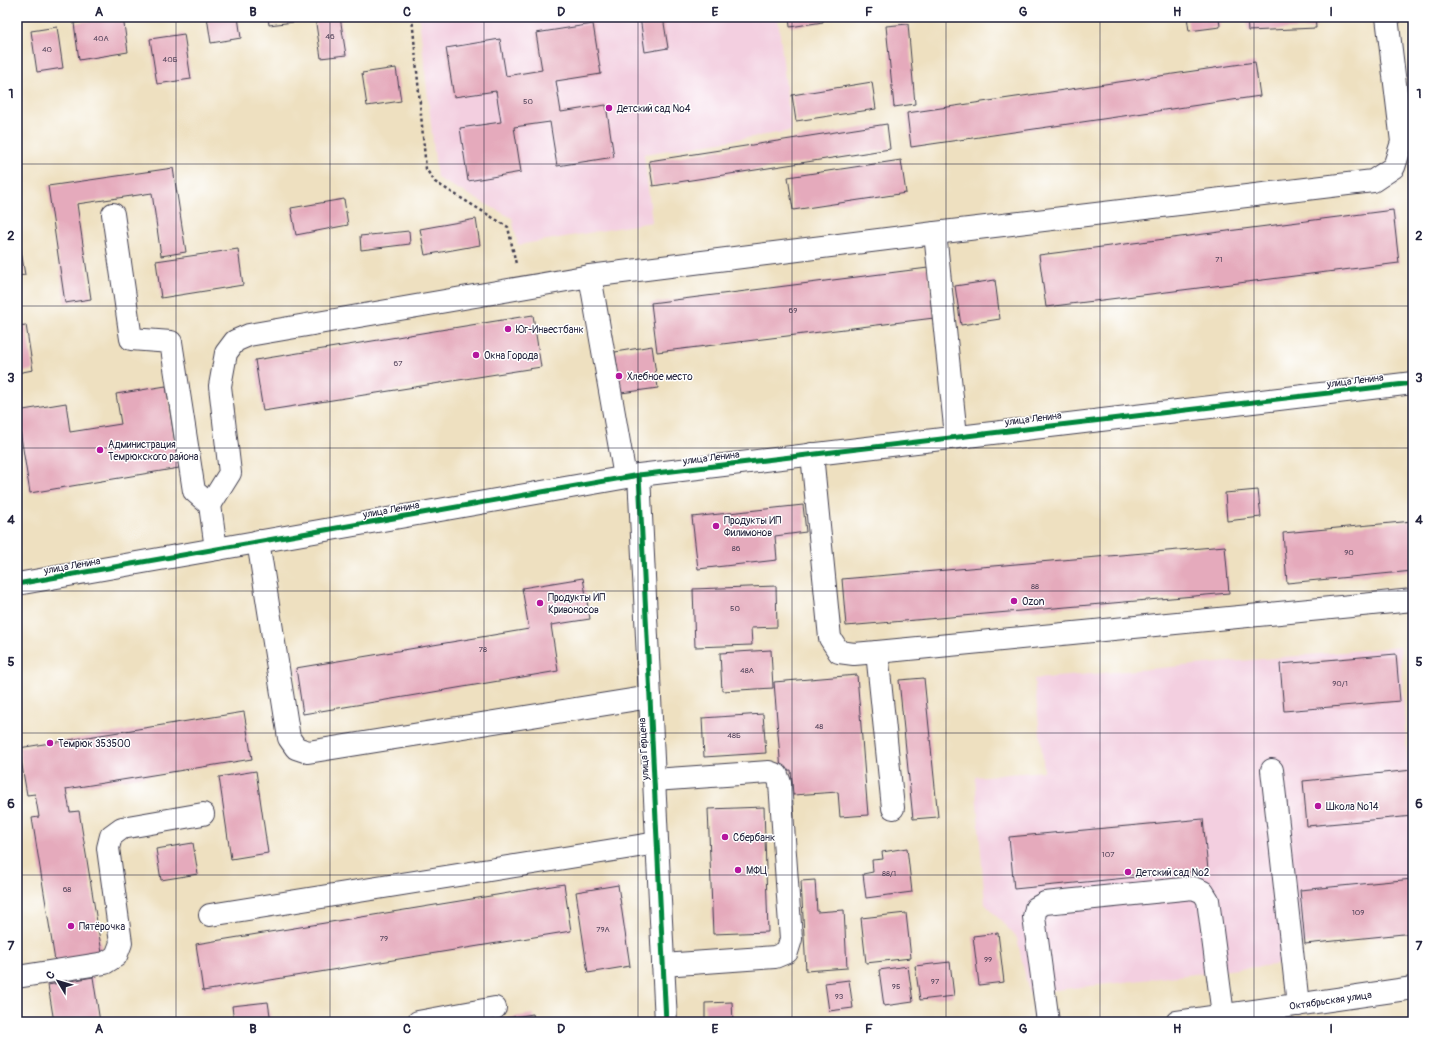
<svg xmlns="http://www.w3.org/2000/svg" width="1430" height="1039" font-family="Pangolin,sans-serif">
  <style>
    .built { fill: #f3cfe0 }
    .building { fill: #e5aabc }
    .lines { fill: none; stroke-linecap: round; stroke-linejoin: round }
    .minor-casing { stroke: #413e4f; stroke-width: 24 }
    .path { stroke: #413e4f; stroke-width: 2.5; stroke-dasharray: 3 3; stroke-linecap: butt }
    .minor { stroke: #fff; stroke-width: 22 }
    .cycleway-casing { stroke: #fff; stroke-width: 8 }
    .cycleway { stroke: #00873e; stroke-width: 5 }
    .grid { fill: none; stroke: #22223b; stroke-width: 1; stroke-opacity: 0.55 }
    .poi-dot { fill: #b5179e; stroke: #fff; stroke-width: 1.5 }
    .labels { text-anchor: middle; stroke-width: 3; stroke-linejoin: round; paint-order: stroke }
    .number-label { font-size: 8px; fill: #53445b }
    .poi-label { font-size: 10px; fill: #22223b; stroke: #fff; text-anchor: start }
    .street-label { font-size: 10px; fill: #22223b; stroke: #fff }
    .neatline { fill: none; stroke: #22223b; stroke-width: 1.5 }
    .grid-label { font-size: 13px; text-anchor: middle; font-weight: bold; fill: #22223b }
  </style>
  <rect width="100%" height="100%" fill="#fff"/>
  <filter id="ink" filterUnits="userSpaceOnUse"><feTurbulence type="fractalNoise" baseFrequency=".025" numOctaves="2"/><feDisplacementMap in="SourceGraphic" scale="8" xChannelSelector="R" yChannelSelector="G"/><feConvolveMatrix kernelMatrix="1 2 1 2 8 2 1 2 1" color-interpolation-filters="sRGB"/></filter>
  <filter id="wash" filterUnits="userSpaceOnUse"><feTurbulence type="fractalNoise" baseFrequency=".012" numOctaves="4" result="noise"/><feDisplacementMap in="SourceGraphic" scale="16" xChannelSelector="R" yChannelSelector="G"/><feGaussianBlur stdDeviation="0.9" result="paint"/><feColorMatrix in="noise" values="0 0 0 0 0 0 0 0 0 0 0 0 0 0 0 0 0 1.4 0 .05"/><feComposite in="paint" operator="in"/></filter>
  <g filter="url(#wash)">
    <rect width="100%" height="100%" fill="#eee0c0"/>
    <!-- built -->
    <g class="built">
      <polygon points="419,17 778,17 791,131 644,154 652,222 518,245 512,218 437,178"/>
      <polygon points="1400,647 1407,760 1413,760 1413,933 1280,946 1282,964 1029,993 1017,938 985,904 975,777 1044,771 1034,679"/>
    </g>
    <g id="blocks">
      <!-- building -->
      <g class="building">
        <polygon points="115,17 123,17 128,52 79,60 74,23"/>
        <polygon points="207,17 238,17 241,38 211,43"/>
        <polygon points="268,17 293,17 294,22 269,25"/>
        <polygon points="315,17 340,17 346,55 321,58"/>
        <polygon points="640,17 663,17 668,48 645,52"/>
        <polygon points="789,17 823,17 823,22 790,27"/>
        <polygon points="1187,17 1219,17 1220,27 1189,31"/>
        <polygon points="1247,17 1315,17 1316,28 1248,31"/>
        <polygon points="593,24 601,74 556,81 561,112 606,105 614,157 557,166 550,122 514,127 521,172 468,181 460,128 501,122 496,91 454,97 446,48 500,39 506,76 542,70 536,33"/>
        <polygon points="908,24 915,104 894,107 886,26"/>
        <polygon points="57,27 63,68 37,72 31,31"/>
        <polygon points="184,34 191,79 157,84 150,39"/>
        <polygon points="1255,62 1260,96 911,147 907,113"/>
        <polygon points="396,68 401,101 367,106 362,73"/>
        <polygon points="872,82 876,109 796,121 792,95"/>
        <polygon points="17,84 21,102 17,103"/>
        <polygon points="887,124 890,149 653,186 649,161"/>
        <polygon points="901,160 906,193 793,210 788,177"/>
        <polygon points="173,168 186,252 161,256 152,193 77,204 91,299 65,303 48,186"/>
        <polygon points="344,199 348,225 296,235 291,208"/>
        <polygon points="1393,210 1399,263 1046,307 1039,255"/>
        <polygon points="476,219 480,245 425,255 420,229"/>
        <polygon points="409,231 410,244 361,250 360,236"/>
        <polygon points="20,244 25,275 17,276 17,245"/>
        <polygon points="238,249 243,285 161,298 156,261"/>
        <polygon points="928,268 934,318 657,352 651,303"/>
        <polygon points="995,280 1000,319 961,325 955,286"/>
        <polygon points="533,315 541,367 263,411 255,360"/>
        <polygon points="26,325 33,370 17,373 17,326"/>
        <polygon points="652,346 658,388 621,393 615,352"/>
        <polygon points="166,386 179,468 30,493 17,411 66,403 70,432 121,424 116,394"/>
        <polygon points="1258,490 1261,517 1227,521 1225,493"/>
        <polygon points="803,505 806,532 775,536 777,560 698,569 692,517"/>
        <polygon points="1413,521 1413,571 1287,583 1283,533"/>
        <polygon points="1225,546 1229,593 846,626 842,579"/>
        <polygon points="583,578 590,619 551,625 558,671 303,714 296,668 529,629 522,588"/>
        <polygon points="776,586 777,627 751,628 752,645 695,647 693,589"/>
        <polygon points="771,650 773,688 722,691 720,653"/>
        <polygon points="1396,654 1400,701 1284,711 1280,664"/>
        <polygon points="857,675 868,815 840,817 838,792 793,795 791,770 781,771 774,682"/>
        <polygon points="924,678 938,817 913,819 899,680"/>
        <polygon points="244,712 252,759 66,789 70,812 79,811 103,959 56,967 32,818 39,817 35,794 27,795 19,748"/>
        <polygon points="763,714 766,753 704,757 702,718"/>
        <polygon points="1413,770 1413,816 1307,826 1303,781"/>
        <polygon points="256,771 268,853 231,859 219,777"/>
        <polygon points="764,807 768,932 713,934 708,809"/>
        <polygon points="1203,819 1208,870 1014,889 1009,837"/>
        <polygon points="193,843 198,874 161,880 156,849"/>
        <polygon points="907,848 912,892 866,898 863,874 873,872 872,860 883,859 882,852"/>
        <polygon points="1413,879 1413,933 1305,944 1300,890"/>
        <polygon points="815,880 817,912 844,910 847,968 806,971 801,881"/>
        <polygon points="564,884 571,931 203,991 196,944"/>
        <polygon points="618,885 630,966 588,973 576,892"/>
        <polygon points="906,913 911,958 866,963 861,918"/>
        <polygon points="998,933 1004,982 979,985 973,936"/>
        <polygon points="950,962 954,996 920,1000 915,966"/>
        <polygon points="908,966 913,1002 884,1006 879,970"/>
        <polygon points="93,977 100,1022 54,1022 48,985"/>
        <polygon points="849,980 853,1008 829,1011 825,983"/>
        <polygon points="268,1002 271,1022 234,1022 232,1006"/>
        <polygon points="732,1002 733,1022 705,1022 705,1003"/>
        <polygon points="533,1014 535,1022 489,1022 489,1021"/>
      </g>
    </g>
  </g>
  <g filter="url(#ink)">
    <use href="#blocks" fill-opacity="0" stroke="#413e4f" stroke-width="1"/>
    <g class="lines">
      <!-- minor casing -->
      <g class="minor-casing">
        <g id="minor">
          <polyline points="113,214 131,339 171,342 194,491 210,505 216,549"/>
          <polyline points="935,233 1373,181 1394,167 1402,142 1387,17"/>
          <polyline points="590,276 935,233 956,436"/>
          <polyline points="812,454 830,638 839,652 854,654 877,652 1413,600"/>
          <polyline points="639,475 666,1022"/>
          <polyline points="210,505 230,473 220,386 226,353 235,341 249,335 590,276 625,477"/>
          <polyline points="258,541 289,738 296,748 308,752 650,697"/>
          <polyline points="17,584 639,475 1413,383"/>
          <polyline points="877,652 893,808"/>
          <polyline points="1272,770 1298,1005"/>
          <polyline points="654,780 769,772 777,775 780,783 791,939 787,952 775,957 663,965"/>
          <polyline points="210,915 657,843"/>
          <polyline points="17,977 105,963 116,956 121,943 108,848 111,836 122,828 203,814"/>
          <polyline points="418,1022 495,1008"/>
          <polyline points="1048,1022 1034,917 1036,908 1045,903 1193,888 1203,892 1208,900 1223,1015"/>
          <path id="s1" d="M1177,1022L1413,988"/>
        </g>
      </g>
      <!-- path -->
      <polyline class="path" points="412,17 426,169 435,182 508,227 516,264"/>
      <!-- minor -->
      <use href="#minor" class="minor"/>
      <!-- cycleway casing -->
      <g class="cycleway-casing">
        <g id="cycleway">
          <polyline points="639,475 666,1022"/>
          <polyline points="17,584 639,475 1413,383"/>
        </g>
      </g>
      <!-- cycleway -->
      <use href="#cycleway" class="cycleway"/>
    </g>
  </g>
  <!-- grid -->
  <path class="grid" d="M176,17V1022M330,17V1022M484,17V1022M638,17V1022M792,17V1022M946,17V1022M1100,17V1022M1254,17V1022M17,164H1413M17,306H1413M17,448H1413M17,591H1413M17,733H1413M17,875H1413"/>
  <!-- markers -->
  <g class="poi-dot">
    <circle cx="609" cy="108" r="4"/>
    <circle cx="508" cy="329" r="4"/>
    <circle cx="476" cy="355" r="4"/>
    <circle cx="619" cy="376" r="4"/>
    <circle cx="100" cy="450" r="4"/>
    <circle cx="716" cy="526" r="4"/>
    <circle cx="1014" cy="601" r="4"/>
    <circle cx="540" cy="603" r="4"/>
    <circle cx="50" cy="743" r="4"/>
    <circle cx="1318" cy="806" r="4"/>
    <circle cx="725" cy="837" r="4"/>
    <circle cx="738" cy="870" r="4"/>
    <circle cx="1128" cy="872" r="4"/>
    <circle cx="71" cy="926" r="4"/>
  </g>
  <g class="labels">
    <!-- number labels -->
    <g class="number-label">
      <text x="330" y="39">46</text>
      <text x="101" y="41">40А</text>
      <text x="47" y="52">40</text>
      <text x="170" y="62">40Б</text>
      <text x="528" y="104">50</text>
      <text x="1219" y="262">71</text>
      <text x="793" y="313">69</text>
      <text x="398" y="366">67</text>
      <text x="736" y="551">86</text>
      <text x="1349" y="555">90</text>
      <text x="1035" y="589">88</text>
      <text x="735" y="611">50</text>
      <text x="483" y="652">78</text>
      <text x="747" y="673">48А</text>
      <text x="1340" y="686">90/1</text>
      <text x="819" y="729">48</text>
      <text x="734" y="738">48Б</text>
      <text x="1108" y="857">107</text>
      <text x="889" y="876">88/1</text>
      <text x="67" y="892">68</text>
      <text x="1358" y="915">109</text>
      <text x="603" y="932">79А</text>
      <text x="384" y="941">79</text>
      <text x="988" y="962">99</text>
      <text x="935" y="984">97</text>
      <text x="896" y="989">95</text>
      <text x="839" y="999">93</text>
    </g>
    <!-- poi labels -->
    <g class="poi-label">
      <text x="617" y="112">Детский сад №4</text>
      <text x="516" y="333">Юг-Инвестбанк</text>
      <text x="484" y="359">Окна Города</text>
      <text x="627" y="380">Хлебное место</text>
      <text x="108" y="448">Администрация<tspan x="108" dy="12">Темрюкского района</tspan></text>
      <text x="724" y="524">Продукты ИП<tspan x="724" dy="12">Филимонов</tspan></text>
      <text x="548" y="601">Продукты ИП<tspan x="548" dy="12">Кривоносов</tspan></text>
      <text x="1022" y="605">Ozon</text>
      <text x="58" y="747">Темрюк 353500</text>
      <text x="1326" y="810">Школа №14</text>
      <text x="733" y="841">Сбербанк</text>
      <text x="746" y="874">МФЦ</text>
      <text x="1136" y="876">Детский сад №2</text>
      <text x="79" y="930">Пятёрочка</text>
    </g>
    <!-- street labels -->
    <g class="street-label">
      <text transform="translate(1355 380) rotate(-7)" y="4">улица Ленина</text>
      <text transform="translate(1033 418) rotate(-7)" y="4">улица Ленина</text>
      <text transform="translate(711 457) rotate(-7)" y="4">улица Ленина</text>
      <text transform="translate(391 509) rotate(-10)" y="4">улица Ленина</text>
      <text transform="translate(72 565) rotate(-10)" y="4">улица Ленина</text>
      <text transform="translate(643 749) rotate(-93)" y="4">улица Герцена</text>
      <text dy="4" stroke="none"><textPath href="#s1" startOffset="155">Октябрьская улица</textPath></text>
    </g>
  </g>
  <!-- margin -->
  <rect width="1430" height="1039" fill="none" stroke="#fff" stroke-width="44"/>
  <!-- north arrow -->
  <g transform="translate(58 981) rotate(308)" stroke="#ffffff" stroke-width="3" paint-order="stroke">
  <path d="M0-3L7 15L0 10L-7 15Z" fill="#22223b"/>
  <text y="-6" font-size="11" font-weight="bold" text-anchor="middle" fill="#22223b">С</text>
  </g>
  <rect x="22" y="22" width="1386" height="995" class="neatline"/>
  <g class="grid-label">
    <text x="99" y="16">A</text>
    <text x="253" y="16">B</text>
    <text x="407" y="16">C</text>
    <text x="561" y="16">D</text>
    <text x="715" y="16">E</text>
    <text x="869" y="16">F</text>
    <text x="1023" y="16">G</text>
    <text x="1177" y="16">H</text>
    <text x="1331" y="16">I</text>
    <text x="11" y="98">1</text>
    <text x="1419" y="98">1</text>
    <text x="11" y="240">2</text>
    <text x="1419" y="240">2</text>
    <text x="11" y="382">3</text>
    <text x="1419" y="382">3</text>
    <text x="11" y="524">4</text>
    <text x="1419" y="524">4</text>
    <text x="11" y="666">5</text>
    <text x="1419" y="666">5</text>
    <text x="11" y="808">6</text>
    <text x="1419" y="808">6</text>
    <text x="11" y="950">7</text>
    <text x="1419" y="950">7</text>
    <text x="99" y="1033">A</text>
    <text x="253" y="1033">B</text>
    <text x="407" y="1033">C</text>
    <text x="561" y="1033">D</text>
    <text x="715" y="1033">E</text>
    <text x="869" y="1033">F</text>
    <text x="1023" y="1033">G</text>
    <text x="1177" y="1033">H</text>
    <text x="1331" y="1033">I</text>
  </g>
</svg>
